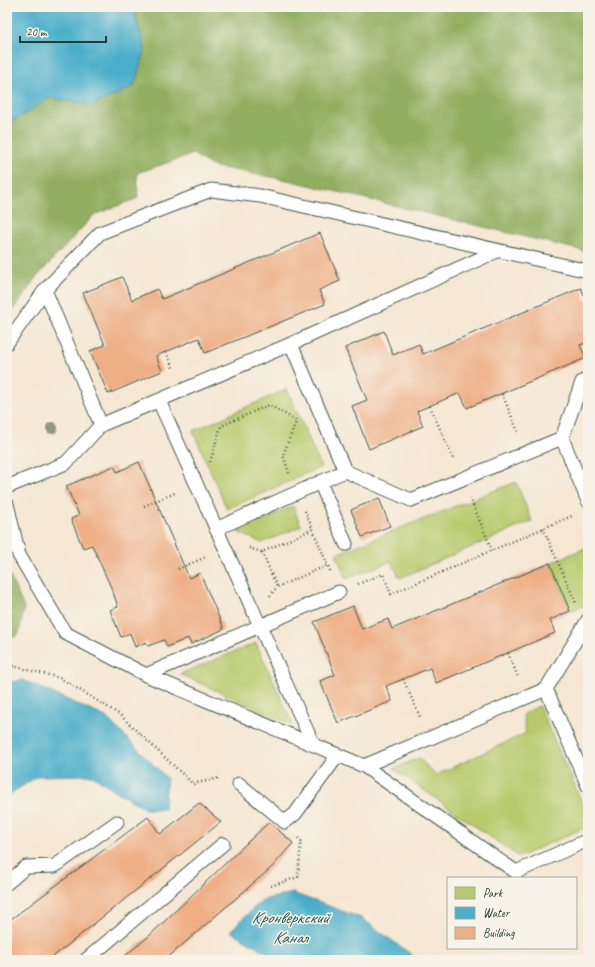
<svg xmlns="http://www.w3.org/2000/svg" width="595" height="967" font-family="Caveat,sans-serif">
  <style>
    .green { fill: #b8ca6d; stroke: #6c8450 }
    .forest { fill: #92ae60; stroke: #58764a }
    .water { fill: #4aaeca; stroke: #34767f }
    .building { fill: #eeaf86 }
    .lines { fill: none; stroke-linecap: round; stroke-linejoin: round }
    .service-casing { stroke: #3f564c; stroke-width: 15 }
    .path { stroke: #3f564c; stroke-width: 2.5; stroke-dasharray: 1 3; stroke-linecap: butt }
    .service { stroke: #fff; stroke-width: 13 }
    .tree { fill: #909982 }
    .labels { text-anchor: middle; stroke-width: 3; stroke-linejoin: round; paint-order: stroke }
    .water-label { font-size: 17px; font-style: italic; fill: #2a595a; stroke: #f7f3e8 }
  </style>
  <rect width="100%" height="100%" fill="#f7f3e8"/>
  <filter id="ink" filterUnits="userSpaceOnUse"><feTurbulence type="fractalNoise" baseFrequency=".025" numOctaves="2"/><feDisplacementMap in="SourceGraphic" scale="8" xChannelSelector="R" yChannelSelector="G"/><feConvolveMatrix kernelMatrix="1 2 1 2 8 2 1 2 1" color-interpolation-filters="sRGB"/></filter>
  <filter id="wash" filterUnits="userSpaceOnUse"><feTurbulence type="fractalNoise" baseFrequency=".012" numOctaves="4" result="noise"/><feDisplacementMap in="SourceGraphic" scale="16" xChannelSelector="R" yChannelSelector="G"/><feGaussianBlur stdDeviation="0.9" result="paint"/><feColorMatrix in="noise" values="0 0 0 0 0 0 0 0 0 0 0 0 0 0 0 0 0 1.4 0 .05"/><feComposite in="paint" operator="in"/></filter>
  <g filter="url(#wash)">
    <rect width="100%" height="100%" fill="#f5e7d3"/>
    <!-- green -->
    <g class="green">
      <polygon points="287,389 321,467 227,509 193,431"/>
      <polygon points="516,482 532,521 400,578 391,561 346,579 336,554"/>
      <polygon points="293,506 301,526 262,543 238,532"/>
      <polygon points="588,547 588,604 570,611 550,563"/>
      <polygon points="256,643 293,725 180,674"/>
      <polygon points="539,706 588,816 588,826 519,857 394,769 419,758 436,775 526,733 523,714"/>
    </g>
    <!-- forest -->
    <g class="forest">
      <polygon points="133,7 588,7 588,252 292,181 212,166 193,154 137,173 138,198 94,215 35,279 7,320 7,125 50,98 94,105 145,49"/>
      <polygon points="7,569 24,608 19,634 7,641"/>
    </g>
    <!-- water -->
    <g class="water">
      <polygon points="7,7 133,7 145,49 134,86 94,105 50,98 7,125"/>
      <polygon points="23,680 106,717 167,778 164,809 145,809 91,775 38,776 7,796 7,683"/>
      <polygon points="293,893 361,918 419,960 279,960 230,931 262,900"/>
    </g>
    <g id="blocks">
      <!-- building -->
      <g class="building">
        <polygon points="320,233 340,281 319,290 325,304 205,353 199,338 156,356 162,371 108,394 90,351 105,345 83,293 122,277 132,300 157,289 162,299"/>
        <polygon points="581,288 588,304 588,342 580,345 586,358 467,408 460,393 417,411 423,426 369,449 352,406 367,400 345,348 384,331 393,355 419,344 423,354"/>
        <polygon points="139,462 189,578 200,573 224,629 191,644 188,638 167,647 164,640 148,646 146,642 135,647 130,633 121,637 110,610 118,607 113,592 92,545 83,548 71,519 79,515 66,486 114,466 117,472"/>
        <polygon points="379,498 390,526 362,537 351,510"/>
        <polygon points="550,563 570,611 550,620 555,633 436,683 430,668 386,686 392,701 338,723 320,681 335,675 314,622 353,606 362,629 388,619 392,629"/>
        <polygon points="199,803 221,822 49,960 7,960 7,922 148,817 160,834"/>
        <polygon points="269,822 293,843 272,867 165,960 120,960 149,936"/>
      </g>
    </g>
  </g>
  <g filter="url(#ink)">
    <use href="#blocks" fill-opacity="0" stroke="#3f564c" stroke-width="1"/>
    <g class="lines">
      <!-- service casing -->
      <g class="service-casing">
        <g id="service">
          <polyline points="45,290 101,425"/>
          <polyline points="7,343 45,290 100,233 211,190 260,196 588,271"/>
          <polyline points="291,344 345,471 411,500 562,438"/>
          <polyline points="588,379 582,382 562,438 588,501"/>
          <polyline points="159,401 313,744"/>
          <polyline points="320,482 346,544"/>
          <polyline points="7,487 66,463 101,425 291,344 497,251"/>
          <polyline points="7,504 19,555 65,633 146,675 364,766 516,872 588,840"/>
          <polyline points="216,529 345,471"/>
          <polyline points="588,620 546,689 588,786"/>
          <polyline points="146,675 339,592"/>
          <polyline points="364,766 546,689"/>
          <polyline points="239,784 285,822 295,814 338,755"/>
          <polyline points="7,883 26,867 55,866 117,822"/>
          <polyline points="86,960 223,844"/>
        </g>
      </g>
      <!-- path -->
      <g class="path">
        <polyline points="166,352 174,370"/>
        <polyline points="502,394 519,434"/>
        <polyline points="430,406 454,461"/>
        <polyline points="210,462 221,426 269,405 297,421"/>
        <polyline points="289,473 283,455 296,422"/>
        <polyline points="470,498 492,550"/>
        <polyline points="144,506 177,492"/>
        <polyline points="305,511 331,573"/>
        <polyline points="543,528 576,603"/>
        <polyline points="249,548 262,552 313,529"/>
        <polyline points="262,552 277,587"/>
        <polyline points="178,569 206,557"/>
        <polyline points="358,584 383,574 391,594 574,515"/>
        <polyline points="270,596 277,587 328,565"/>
        <polyline points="508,653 518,677"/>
        <polyline points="9,665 60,678 119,714 193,784 219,778"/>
        <polyline points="403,679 421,719"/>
        <polyline points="271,886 298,877 301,841 298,838"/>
      </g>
      <!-- service -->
      <use href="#service" class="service"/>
    </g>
    <!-- trees -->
    <circle class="tree" cx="52" cy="428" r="6"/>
  </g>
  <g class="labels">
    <!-- water labels -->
    <g class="water-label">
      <text x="290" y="923">Кронверкский<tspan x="290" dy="20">Канал</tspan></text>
    </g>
  </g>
  <!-- margin -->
  <rect width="595" height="967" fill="none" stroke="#f7f3e8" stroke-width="24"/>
  <!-- legend -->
  <rect x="447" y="877" width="130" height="72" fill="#f7f3e8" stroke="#a1aaa0"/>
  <rect x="455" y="887" width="20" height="12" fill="#b8ca6d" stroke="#a1aaa0"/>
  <text x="483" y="897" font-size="12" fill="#1f3d34">Park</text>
  <rect x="455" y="907" width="20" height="12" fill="#4aaeca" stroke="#a1aaa0"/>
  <text x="483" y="917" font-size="12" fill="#1f3d34">Water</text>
  <rect x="455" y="927" width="20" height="12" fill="#eeaf86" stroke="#a1aaa0"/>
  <text x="483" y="937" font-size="12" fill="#1f3d34">Building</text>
  <!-- scale -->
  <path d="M20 36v6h86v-6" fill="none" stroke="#1f3d34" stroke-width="2"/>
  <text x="26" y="36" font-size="12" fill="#1f3d34" stroke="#f7f3e8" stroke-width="3" paint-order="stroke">20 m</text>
</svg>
